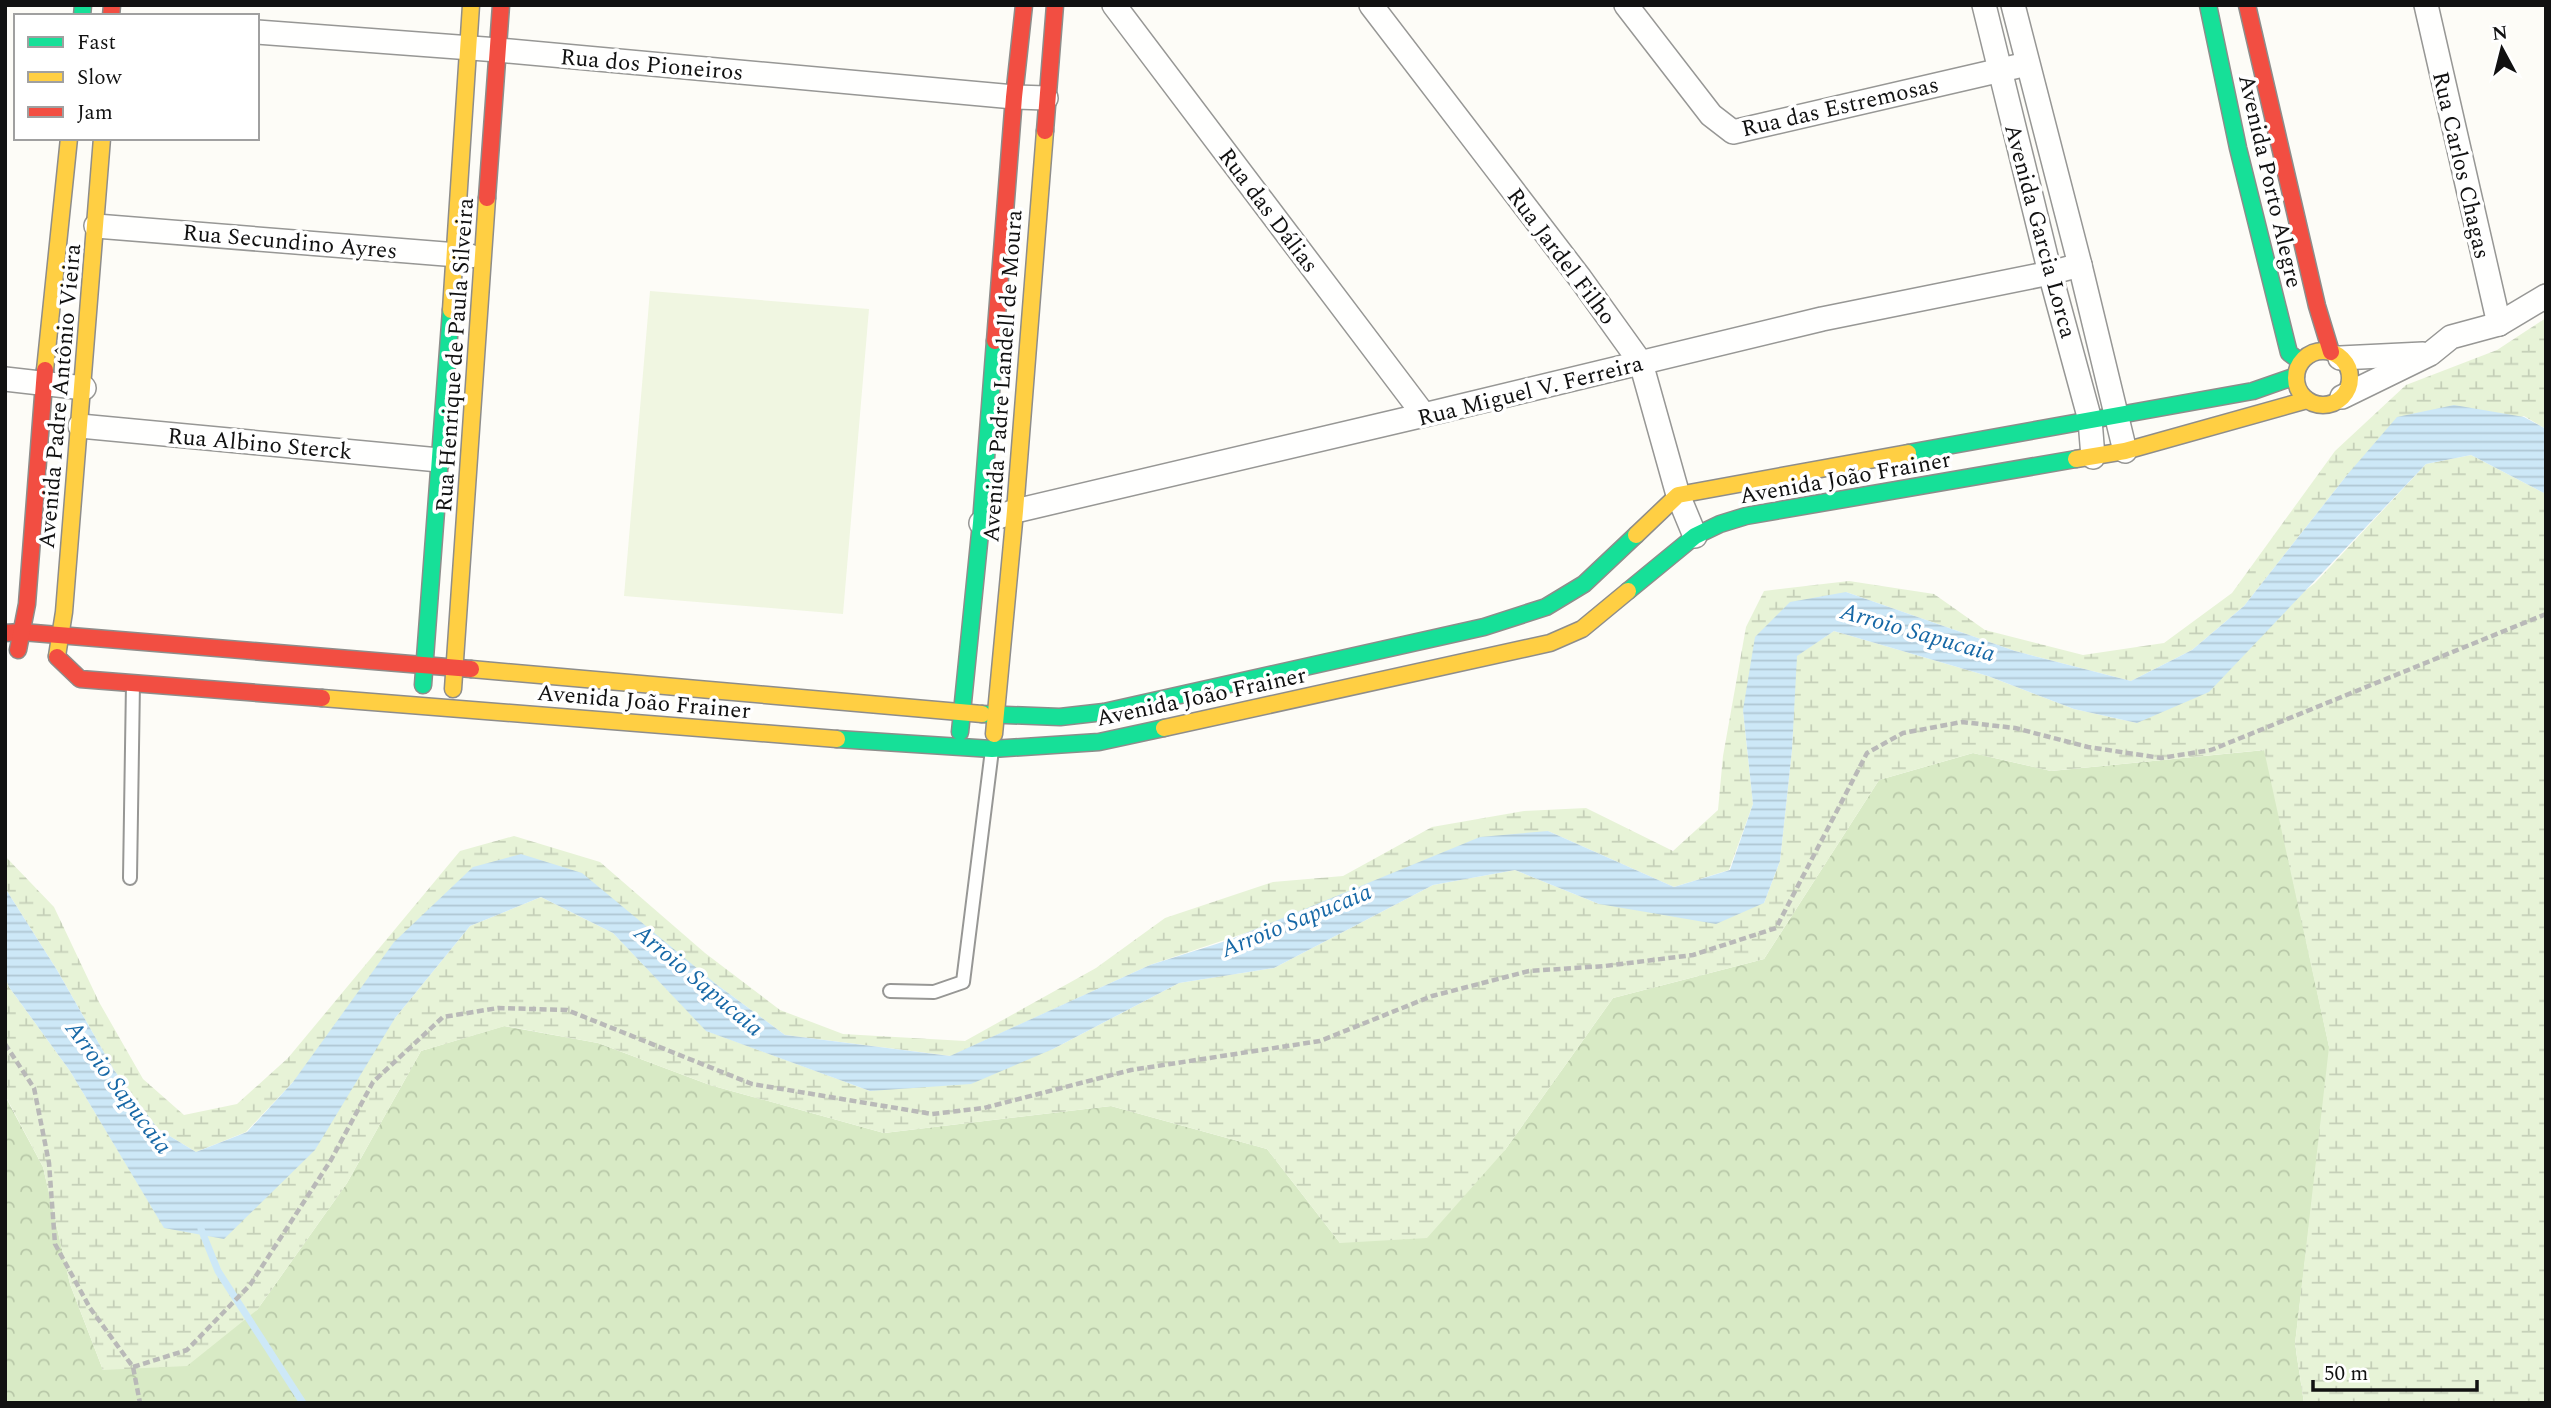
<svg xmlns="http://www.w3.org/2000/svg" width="2551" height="1408" font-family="Spectral,serif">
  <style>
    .forest { fill: url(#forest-crowns) }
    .wetland { fill: url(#wetland-marsh) }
    .pitch { fill: #f0f6e1 }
    .water { fill: url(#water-rules) }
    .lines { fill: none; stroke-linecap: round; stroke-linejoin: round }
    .stream { stroke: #cde8f7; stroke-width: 7 }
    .lane-casing { stroke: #979795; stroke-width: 16 }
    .street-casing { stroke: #979795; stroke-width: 26 }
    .fast-casing { stroke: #8e8d8b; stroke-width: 19 }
    .slow-casing { stroke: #8e8d8b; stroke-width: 19 }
    .jam-casing { stroke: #8e8d8b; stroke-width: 19 }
    .path { stroke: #b9b9b8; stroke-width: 4.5; stroke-dasharray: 7 3.5; stroke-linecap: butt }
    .lane { stroke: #fffffe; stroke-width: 12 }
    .street { stroke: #fffffe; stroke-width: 23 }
    .fast { stroke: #16e098; stroke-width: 16 }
    .slow { stroke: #ffcf43; stroke-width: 16 }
    .jam { stroke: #f24e42; stroke-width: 16 }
    .labels { text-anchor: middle; stroke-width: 7; stroke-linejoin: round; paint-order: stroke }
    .street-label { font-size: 23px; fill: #111; stroke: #fff }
    .water-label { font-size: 24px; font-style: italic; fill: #1768a6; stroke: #fff }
  </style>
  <defs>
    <pattern id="forest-crowns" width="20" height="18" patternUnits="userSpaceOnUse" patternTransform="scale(1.75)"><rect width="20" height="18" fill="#d8eac5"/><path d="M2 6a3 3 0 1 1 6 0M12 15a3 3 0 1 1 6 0" fill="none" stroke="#b8c8a8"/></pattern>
    <pattern id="wetland-marsh" width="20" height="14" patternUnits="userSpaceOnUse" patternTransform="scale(1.75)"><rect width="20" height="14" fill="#e7f3d7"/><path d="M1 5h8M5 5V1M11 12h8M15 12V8" fill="none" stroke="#c5cfb8"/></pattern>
    <pattern id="water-rules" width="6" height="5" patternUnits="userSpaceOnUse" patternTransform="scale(1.75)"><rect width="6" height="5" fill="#cde8f7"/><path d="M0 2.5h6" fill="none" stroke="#afc6d3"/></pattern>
  </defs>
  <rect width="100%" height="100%" fill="#fdfcf7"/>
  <!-- forest -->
  <polygon class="forest" points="2265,750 2330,1051 2295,1344 2304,1403 5,1403 5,1096 43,1167 70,1284 103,1370 257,1310 347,1183 421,1051 504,1026 598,1043 710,1085 884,1133 1111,1106 1267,1149 1340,1243 1505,1150 1613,998 1764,959 1879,780 1973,753 2051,771"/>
  <!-- wetland -->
  <g class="wetland">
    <polygon points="2546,318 2546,429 2524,416 2347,475 2244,606 2192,650 2131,681 2015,651 1846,592 1743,710 1753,804 1729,870 1674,887 1548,831 1150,965 951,1056 785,1035 716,984 521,854 293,1082 246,1132 196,1152 158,1129 114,1070 57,970 5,888 5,856 54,907 99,1002 143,1079 184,1115 237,1104 288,1058 460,851 514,836 600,862 705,953 780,1010 843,1034 965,1041 1096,968 1165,918 1273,882 1343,876 1432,827 1524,811 1586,808 1673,851 1718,810 1723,756 1746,627 1764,591 1849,581 1934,594 1985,630 2083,655 2164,643 2232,593 2335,451 2406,385 2497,350"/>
    <polygon points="2471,455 2546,494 2546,1403 2304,1403 2295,1344 2329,1047 2264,750 2051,771 1973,753 1879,780 1764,959 1613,998 1505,1150 1427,1238 1340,1243 1267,1149 1111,1106 884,1133 710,1085 598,1043 505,1026 421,1051 347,1183 257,1310 187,1366 103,1370 70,1284 43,1167 5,1095 5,977 9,987 70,1071 164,1227 395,1018 470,926 541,897 613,933 707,1031 870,1091 1053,1049 1179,983 1274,968 1433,885 1515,870 1599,904 1764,903 1780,861 1792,750 1796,656 1834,631 1988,676 2074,709 2137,723 2315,583 2426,464"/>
  </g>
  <!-- pitch -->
  <polygon class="pitch" points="650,291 869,309 843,614 624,596"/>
  <!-- water -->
  <polygon class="water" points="2454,405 2524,417 2546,429 2546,494 2471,455 2426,464 2209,692 2137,723 2074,709 1988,676 1834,631 1797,656 1792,750 1780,861 1764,903 1716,924 1599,904 1515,870 1433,885 1274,968 1179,983 1053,1049 971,1084 870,1091 706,1031 613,933 541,897 470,926 395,1018 315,1150 224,1239 164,1228 70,1071 9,987 5,977 5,888 57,970 114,1070 158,1129 196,1152 247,1132 293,1082 394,942 473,867 521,854 582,873 716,984 785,1035 950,1056 1150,965 1229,940 1480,837 1548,831 1674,887 1730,870 1753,804 1743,710 1755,637 1790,602 1846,592 2015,651 2131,681 2192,650 2244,606 2347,475 2397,417"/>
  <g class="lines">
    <!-- stream -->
    <polyline class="stream" points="201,1229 218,1271 303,1403"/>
    <!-- lane casing -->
    <g class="lane-casing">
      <g id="lane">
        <polyline points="130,878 133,683"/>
        <polyline points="890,991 934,992 963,982 992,750"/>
      </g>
    </g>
    <!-- street casing -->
    <g class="street-casing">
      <g id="street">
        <polyline points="1114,5 1424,415"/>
        <polyline points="1371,5 1580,278 1641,363 1678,495 1695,536"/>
        <polyline points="1626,5 1711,115 1733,132 2027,64"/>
        <polyline points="1984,5 2050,273 2090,420 2093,457"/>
        <polyline points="2013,5 2080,265 2125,451"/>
        <polyline points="2426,5 2499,324"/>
        <polyline points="257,32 498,50 1014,97 1046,98"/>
        <polyline points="96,226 470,256"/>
        <polyline points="2340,358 2423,354"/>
        <polyline points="5,379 84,388"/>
        <polyline points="2342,397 2430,354 2451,337 2499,324 2546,296"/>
        <polyline points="80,426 439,460"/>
        <polyline points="981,523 1015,511 1424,415 1822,319 2050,273 2080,265"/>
      </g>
    </g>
    <!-- fast casing -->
    <g class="fast-casing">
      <g id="fast">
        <polyline points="2208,5 2238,148 2289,353 2301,362"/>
        <polyline points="82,16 83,5"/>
        <polyline points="1908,453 2253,391 2296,376"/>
        <polyline points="1628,591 1695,536 1720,524 1746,516 2076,459"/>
        <polyline points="423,685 451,310"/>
        <polyline points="982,714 1060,717 1104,712 1484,627 1546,607 1584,584 1636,535"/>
        <polyline points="960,732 981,523 995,341"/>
        <polyline points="837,739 992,749 1099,742 1164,728"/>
      </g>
    </g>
    <!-- slow casing -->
    <g class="slow-casing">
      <g id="slow">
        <polyline points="451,310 471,5"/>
        <circle cx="2323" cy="378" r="27"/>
        <polyline points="45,370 69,138"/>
        <polyline points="2076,459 2125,451 2307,400"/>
        <polyline points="1636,535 1678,495 1908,453"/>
        <polyline points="57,656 64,612 102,138"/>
        <polyline points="471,669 982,714"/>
        <polyline points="453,689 487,198"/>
        <polyline points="322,698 837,739"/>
        <polyline points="1164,728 1550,643 1582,629 1628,591"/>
        <polyline points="994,734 1015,511 1045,131"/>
      </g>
    </g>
    <!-- jam casing -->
    <g class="jam-casing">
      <g id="jam">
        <polyline points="2247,5 2317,306 2331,352"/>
        <polyline points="111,16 112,5"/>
        <polyline points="1045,131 1055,5"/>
        <polyline points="487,198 501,5"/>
        <polyline points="995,341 1014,97 1024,5"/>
        <polyline points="5,633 22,632 471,669"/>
        <polyline points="18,650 27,604 45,370"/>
        <polyline points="57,657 80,679 322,698"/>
      </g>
    </g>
    <!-- path -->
    <g class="path">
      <polyline points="5,1044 34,1088 49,1163 55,1244 90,1308 133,1367 140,1403"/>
      <polyline points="133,1367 187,1350 250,1285 331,1160 373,1082 443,1017 498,1008 567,1010 752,1084 932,1114 984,1108 1131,1070 1320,1041 1432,996 1529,971 1605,966 1693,955 1776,928 1867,753 1903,733 1962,722 2015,728 2088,747 2161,758 2211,750 2546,614"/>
    </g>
    <!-- lane -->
    <use href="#lane" class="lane"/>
    <!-- street -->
    <use href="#street" class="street"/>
    <!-- fast -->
    <use href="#fast" class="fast"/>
    <!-- slow -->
    <use href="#slow" class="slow"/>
    <!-- jam -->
    <use href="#jam" class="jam"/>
  </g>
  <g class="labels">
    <!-- street labels -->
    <g class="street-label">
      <text transform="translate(652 64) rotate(5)" y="8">Rua dos Pioneiros</text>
      <text transform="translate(1840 106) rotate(-13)" y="8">Rua das Estremosas</text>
      <text transform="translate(2462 165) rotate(77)" y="8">Rua Carlos Chagas</text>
      <text transform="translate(2271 181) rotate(77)" y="8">Avenida Porto Alegre</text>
      <text transform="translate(1269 210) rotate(53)" y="8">Rua das Dálias</text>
      <text transform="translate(2041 231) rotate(75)" y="8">Avenida Garcia Lorca</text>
      <text transform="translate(290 241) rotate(5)" y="8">Rua Secundino Ayres</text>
      <text transform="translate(1562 256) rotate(53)" y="8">Rua Jardel Filho</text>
      <text transform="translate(454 355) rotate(-86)" y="8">Rua Henrique de Paula Silveira</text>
      <text transform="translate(1002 376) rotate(-86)" y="8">Avenida Padre Landell de Moura</text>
      <text transform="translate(1530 390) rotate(-14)" y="8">Rua Miguel V. Ferreira</text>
      <text transform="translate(59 396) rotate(-85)" y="8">Avenida Padre Antônio Vieira</text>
      <text transform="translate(260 443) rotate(5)" y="8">Rua Albino Sterck</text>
      <text transform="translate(1845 477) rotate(-10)" y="8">Avenida João Frainer</text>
      <text transform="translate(1201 696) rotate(-12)" y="8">Avenida João Frainer</text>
      <text transform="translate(644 701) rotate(5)" y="8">Avenida João Frainer</text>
    </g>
    <!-- water labels -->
    <g class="water-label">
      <text transform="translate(1918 632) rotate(16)" y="8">Arroio Sapucaia</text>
      <text transform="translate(1296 920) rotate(-22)" y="8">Arroio Sapucaia</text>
      <text transform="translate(699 980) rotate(40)" y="8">Arroio Sapucaia</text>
      <text transform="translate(119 1087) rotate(53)" y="8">Arroio Sapucaia</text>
    </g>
  </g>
  <!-- border -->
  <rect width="2551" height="1408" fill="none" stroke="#111111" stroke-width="14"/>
  <!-- legend -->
  <rect x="14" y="14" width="245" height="126" fill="#ffffff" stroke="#a0a0a0" stroke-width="2"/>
  <rect x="28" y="37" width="35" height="10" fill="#16e098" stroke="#a0a0a0" stroke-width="2"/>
  <text x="77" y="49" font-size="21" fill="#111111">Fast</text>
  <rect x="28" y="72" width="35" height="10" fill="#ffcf43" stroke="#a0a0a0" stroke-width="2"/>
  <text x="77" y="84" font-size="21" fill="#111111">Slow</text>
  <rect x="28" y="107" width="35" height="10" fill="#f24e42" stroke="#a0a0a0" stroke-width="2"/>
  <text x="77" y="119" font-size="21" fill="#111111">Jam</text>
  <!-- north arrow -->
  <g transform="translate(2502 49) rotate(353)" stroke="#ffffff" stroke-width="5" paint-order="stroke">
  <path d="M0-5L12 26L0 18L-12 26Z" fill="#111111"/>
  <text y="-10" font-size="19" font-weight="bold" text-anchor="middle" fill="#111111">N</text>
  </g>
  <!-- scale -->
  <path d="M2313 1380v10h164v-10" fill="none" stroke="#111111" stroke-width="3.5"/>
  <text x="2324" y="1380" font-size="21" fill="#111111" stroke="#ffffff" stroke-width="5" paint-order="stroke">50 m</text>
</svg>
